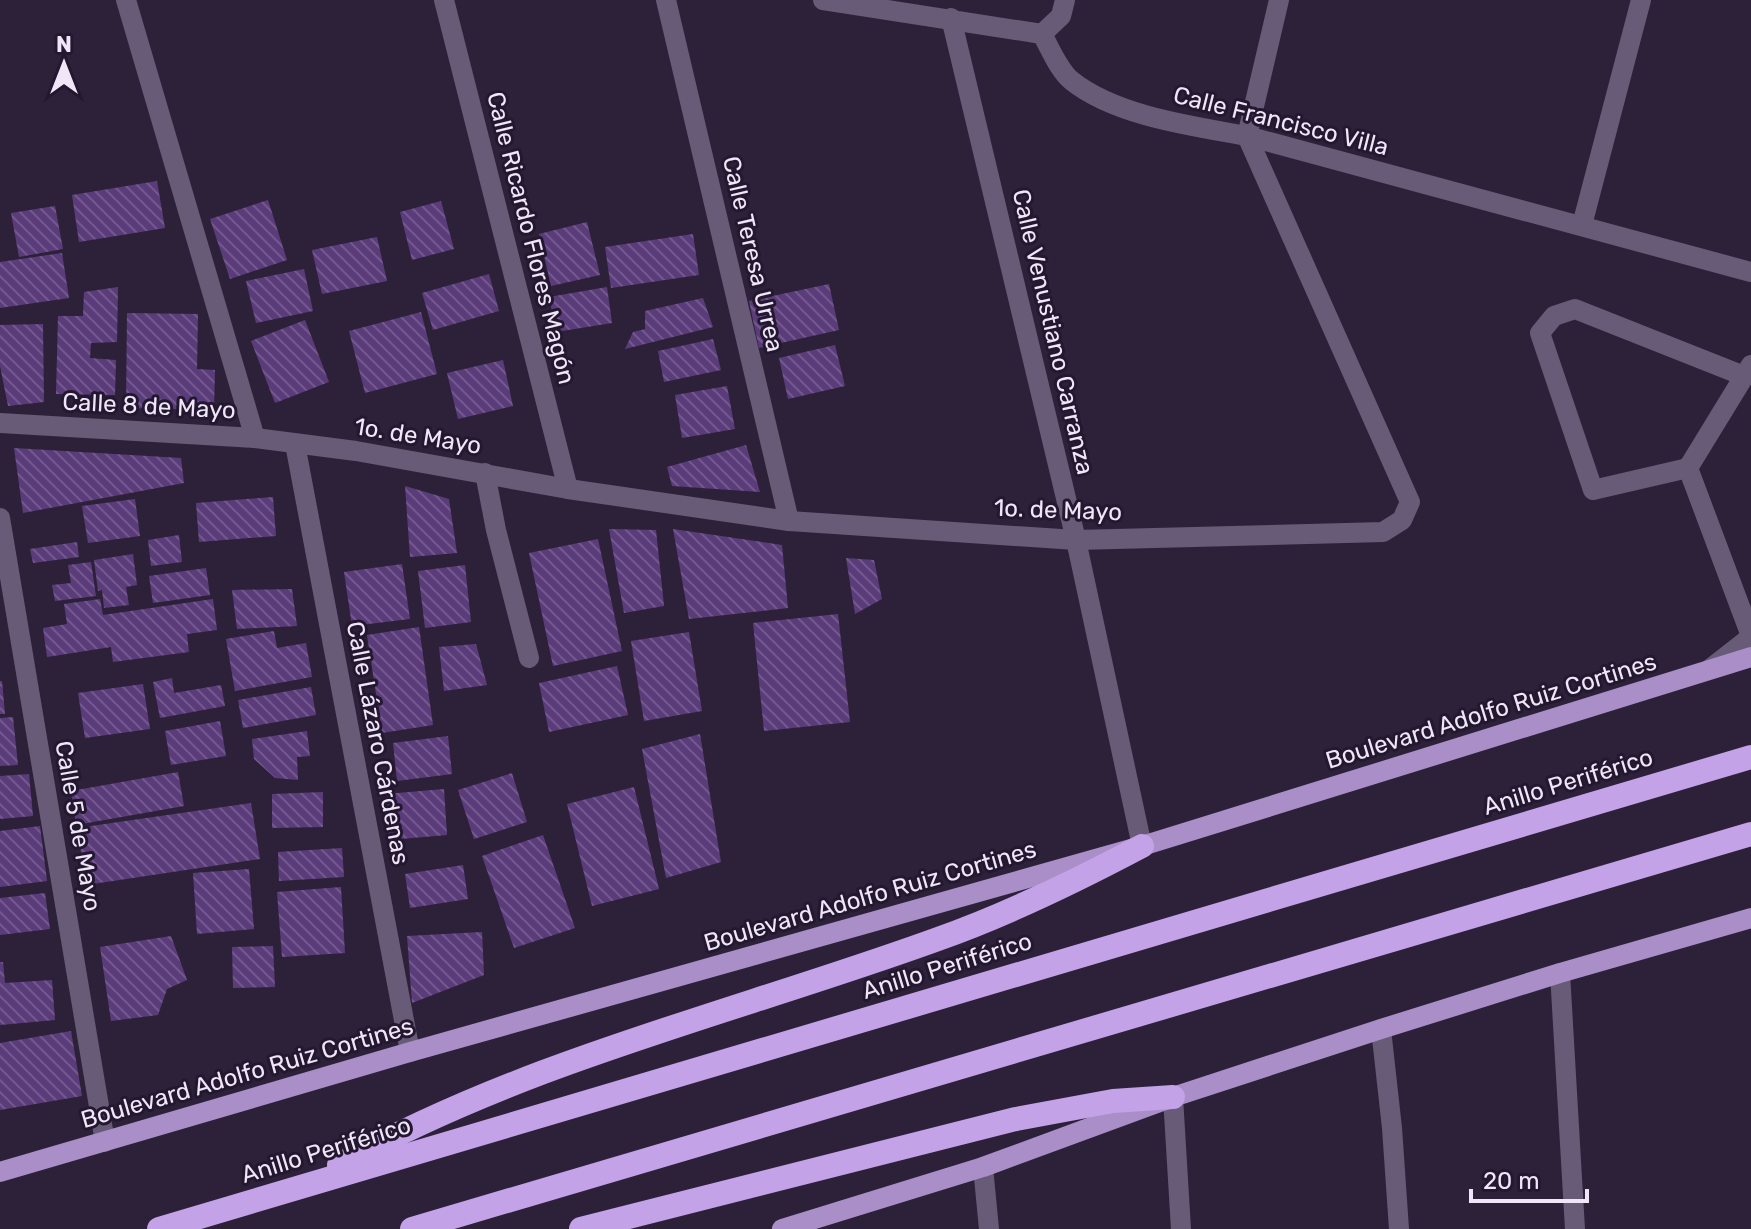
<svg xmlns="http://www.w3.org/2000/svg" width="1751" height="1229" font-family="Rubik,sans-serif">
  <style>
    .building { fill: url(#building-back-hatch) }
    .lines { fill: none; stroke-linecap: round; stroke-linejoin: round }
    .minor { stroke: #685b77; stroke-width: 20 }
    .major { stroke: #a98ec8; stroke-width: 20 }
    .highway { stroke: #c3a2e8; stroke-width: 24 }
    .labels { text-anchor: middle; stroke-width: 6; stroke-linejoin: round; paint-order: stroke }
    .street-label { font-size: 24px; fill: #efe7f8; stroke: #241730 }
  </style>
  <defs>
    <pattern id="building-back-hatch" width="6" height="6" patternUnits="userSpaceOnUse" patternTransform="scale(2)"><rect width="6" height="6" fill="#5b3c7a"/><path d="M-1 5l2 2M0 0l6 6M5-1l2 2" fill="none" stroke="#73588e"/></pattern>
  </defs>
  <rect width="100%" height="100%" fill="#2d213a"/>
  <!-- building -->
  <g class="building">
    <polygon points="157,181 165,228 79,242 72,195"/>
    <polygon points="268,200 287,260 230,279 210,219"/>
    <polygon points="441,201 454,249 412,260 400,212"/>
    <polygon points="55,206 63,249 19,257 11,213"/>
    <polygon points="587,222 600,275 551,286 539,234"/>
    <polygon points="693,234 699,275 611,288 605,247"/>
    <polygon points="377,237 387,281 322,294 312,250"/>
    <polygon points="62,253 69,298 0,308 0,262"/>
    <polygon points="304,269 313,311 256,323 246,281"/>
    <polygon points="489,274 499,311 433,330 422,293"/>
    <polygon points="829,284 839,330 759,348 749,301"/>
    <polygon points="118,287 117,342 91,343 90,358 116,360 115,395 56,394 58,316 83,316 84,292"/>
    <polygon points="607,287 612,323 556,332 549,297"/>
    <polygon points="703,298 713,327 625,349 633,332 645,329 645,311"/>
    <polygon points="421,312 437,374 365,393 349,331"/>
    <polygon points="127,313 198,314 197,369 215,370 214,410 126,408"/>
    <polygon points="305,320 329,382 275,403 251,341"/>
    <polygon points="43,324 44,402 8,406 0,366 0,325"/>
    <polygon points="713,339 721,370 664,382 658,351"/>
    <polygon points="835,345 845,386 788,399 779,358"/>
    <polygon points="503,360 513,406 458,419 447,373"/>
    <polygon points="727,386 735,429 682,438 675,395"/>
    <polygon points="746,445 760,492 672,486 667,467"/>
    <polygon points="14,448 181,458 184,483 23,513"/>
    <polygon points="405,486 449,499 457,553 410,557"/>
    <polygon points="273,497 276,536 199,542 196,503"/>
    <polygon points="135,499 140,536 88,543 82,506"/>
    <polygon points="609,529 656,530 664,606 624,613"/>
    <polygon points="673,529 782,545 788,608 689,619"/>
    <polygon points="179,535 182,562 151,566 148,540"/>
    <polygon points="598,539 622,651 553,666 529,553"/>
    <polygon points="77,542 79,557 33,563 30,549"/>
    <polygon points="133,554 137,585 126,587 129,605 104,608 102,590 98,591 94,560"/>
    <polygon points="846,558 874,560 882,599 855,614"/>
    <polygon points="91,562 96,596 55,601 52,585 71,583 68,565"/>
    <polygon points="402,564 410,619 352,626 344,572"/>
    <polygon points="465,565 471,622 425,628 418,571"/>
    <polygon points="206,568 210,595 153,603 149,576"/>
    <polygon points="292,589 297,626 237,629 232,590"/>
    <polygon points="100,599 103,615 213,599 217,630 187,634 189,652 113,662 111,647 47,657 43,628 67,624 64,604"/>
    <polygon points="838,614 850,722 764,731 753,623"/>
    <polygon points="419,627 433,725 382,733 367,635"/>
    <polygon points="274,631 277,648 306,643 312,677 235,691 226,639"/>
    <polygon points="689,632 702,711 644,721 631,641"/>
    <polygon points="476,644 487,685 444,691 439,647"/>
    <polygon points="617,666 628,715 549,732 539,683"/>
    <polygon points="172,678 174,693 221,685 225,706 160,718 153,682"/>
    <polygon points="0,681 2,681 5,714 0,714"/>
    <polygon points="143,684 150,729 85,738 78,693"/>
    <polygon points="311,687 316,715 243,728 238,700"/>
    <polygon points="13,717 18,765 0,766 0,718"/>
    <polygon points="220,721 226,756 171,765 165,731"/>
    <polygon points="307,731 310,756 297,757 298,780 275,778 254,759 252,739"/>
    <polygon points="700,734 721,862 666,878 642,749"/>
    <polygon points="448,736 452,774 397,781 393,743"/>
    <polygon points="178,772 184,806 76,825 71,791"/>
    <polygon points="512,773 527,822 474,839 458,790"/>
    <polygon points="29,774 33,816 0,819 0,776"/>
    <polygon points="634,787 659,889 592,906 567,804"/>
    <polygon points="444,789 447,835 389,840 386,794"/>
    <polygon points="323,792 323,827 272,828 272,794"/>
    <polygon points="251,803 260,859 86,885 77,828"/>
    <polygon points="40,826 47,881 0,887 0,831"/>
    <polygon points="543,835 575,928 514,948 482,856"/>
    <polygon points="342,848 344,877 279,881 278,852"/>
    <polygon points="463,865 468,899 410,908 405,874"/>
    <polygon points="249,869 254,929 197,934 193,873"/>
    <polygon points="341,887 345,953 282,957 277,892"/>
    <polygon points="45,893 50,929 0,935 0,898"/>
    <polygon points="482,932 484,975 412,1003 407,936"/>
    <polygon points="171,936 187,980 167,989 158,1015 111,1021 100,947"/>
    <polygon points="273,946 275,987 233,988 232,947"/>
    <polygon points="0,962 3,962 5,983 52,980 55,1020 0,1025"/>
    <polygon points="71,1031 82,1096 0,1110 0,1043"/>
  </g>
  <g class="lines">
    <!-- minor -->
    <g class="minor">
      <polyline points="126,0 255,438"/>
      <polyline points="444,0 568,489"/>
      <polyline points="666,0 789,521"/>
      <path d="M823,0L1042,34C1050,48 1059,71 1072,81C1116,116 1192,126 1247,136L1751,272"/>
      <polyline points="951,18 1076,540 1142,846"/>
      <polyline points="1042,34 1061,16 1065,0"/>
      <polyline points="1582,225 1641,0"/>
      <polyline points="1751,365 1688,468 1751,636"/>
      <polyline points="0,423 255,438 356,451 568,489 789,521 1076,540 1383,532 1402,520 1410,502 1247,136 1279,0"/>
      <polyline points="295,444 410,1052"/>
      <polyline points="1688,468 1593,490 1540,333 1554,316 1575,309 1744,376"/>
      <polyline points="485,473 496,530 529,658"/>
      <polyline points="0,518 105,1142"/>
      <polyline points="1710,669 1751,637"/>
      <polyline points="1560,973 1575,1229"/>
      <polyline points="1381,1029 1392,1128 1399,1229"/>
      <polyline points="1173,1097 1181,1229"/>
      <polyline points="983,1167 989,1229"/>
    </g>
    <!-- major -->
    <g class="major">
      <polyline points="0,1172 410,1052 1142,846 1751,657"/>
      <polyline points="782,1229 983,1167 1173,1097 1381,1029 1560,973 1751,918"/>
    </g>
    <!-- highway -->
    <g class="highway">
      <path d="M339,1165C527,1060 737,1012 938,939C1009,914 1076,881 1142,846"/>
      <polyline points="159,1229 1751,757"/>
      <polyline points="412,1229 1751,834"/>
      <polyline points="581,1229 1016,1119 1113,1101 1173,1097"/>
    </g>
  </g>
  <g class="labels">
    <!-- street labels -->
    <g class="street-label">
      <text transform="translate(1281 121) rotate(14)" y="8">Calle Francisco Villa</text>
      <text transform="translate(531 238) rotate(76)" y="8">Calle Ricardo Flores Magón</text>
      <text transform="translate(753 254) rotate(77)" y="8">Calle Teresa Urrea</text>
      <text transform="translate(1053 332) rotate(77)" y="8">Calle Venustiano Carranza</text>
      <text transform="translate(149 406) rotate(3)" y="8">Calle 8 de Mayo</text>
      <text transform="translate(418 436) rotate(9)" y="8">1o. de Mayo</text>
      <text transform="translate(1058 510) rotate(2)" y="8">1o. de Mayo</text>
      <text transform="translate(1491 711) rotate(-17)" y="8">Boulevard Adolfo Ruiz Cortines</text>
      <text transform="translate(378 743) rotate(79)" y="8">Calle Lázaro Cárdenas</text>
      <text transform="translate(1568 782) rotate(-17)" y="8">Anillo Periférico</text>
      <text transform="translate(78 826) rotate(80)" y="8">Calle 5 de Mayo</text>
      <text transform="translate(870 896) rotate(-16)" y="8">Boulevard Adolfo Ruiz Cortines</text>
      <text transform="translate(947 966) rotate(-17)" y="8">Anillo Periférico</text>
      <text transform="translate(247 1073) rotate(-16)" y="8">Boulevard Adolfo Ruiz Cortines</text>
      <text transform="translate(326 1150) rotate(-17)" y="8">Anillo Periférico</text>
    </g>
  </g>
  <!-- north arrow -->
  <g transform="translate(64 64)" stroke="#241730" stroke-width="6" paint-order="stroke">
  <path d="M0-6L14 30L0 20L-14 30Z" fill="#efe7f8"/>
  <text y="-12" font-size="22" font-weight="bold" text-anchor="middle" fill="#efe7f8">N</text>
  </g>
  <!-- scale -->
  <path d="M1471 1189v12h116v-12" fill="none" stroke="#efe7f8" stroke-width="4"/>
  <text x="1483" y="1189" font-size="24" fill="#efe7f8" stroke="#241730" stroke-width="6" paint-order="stroke">20 m</text>
</svg>
